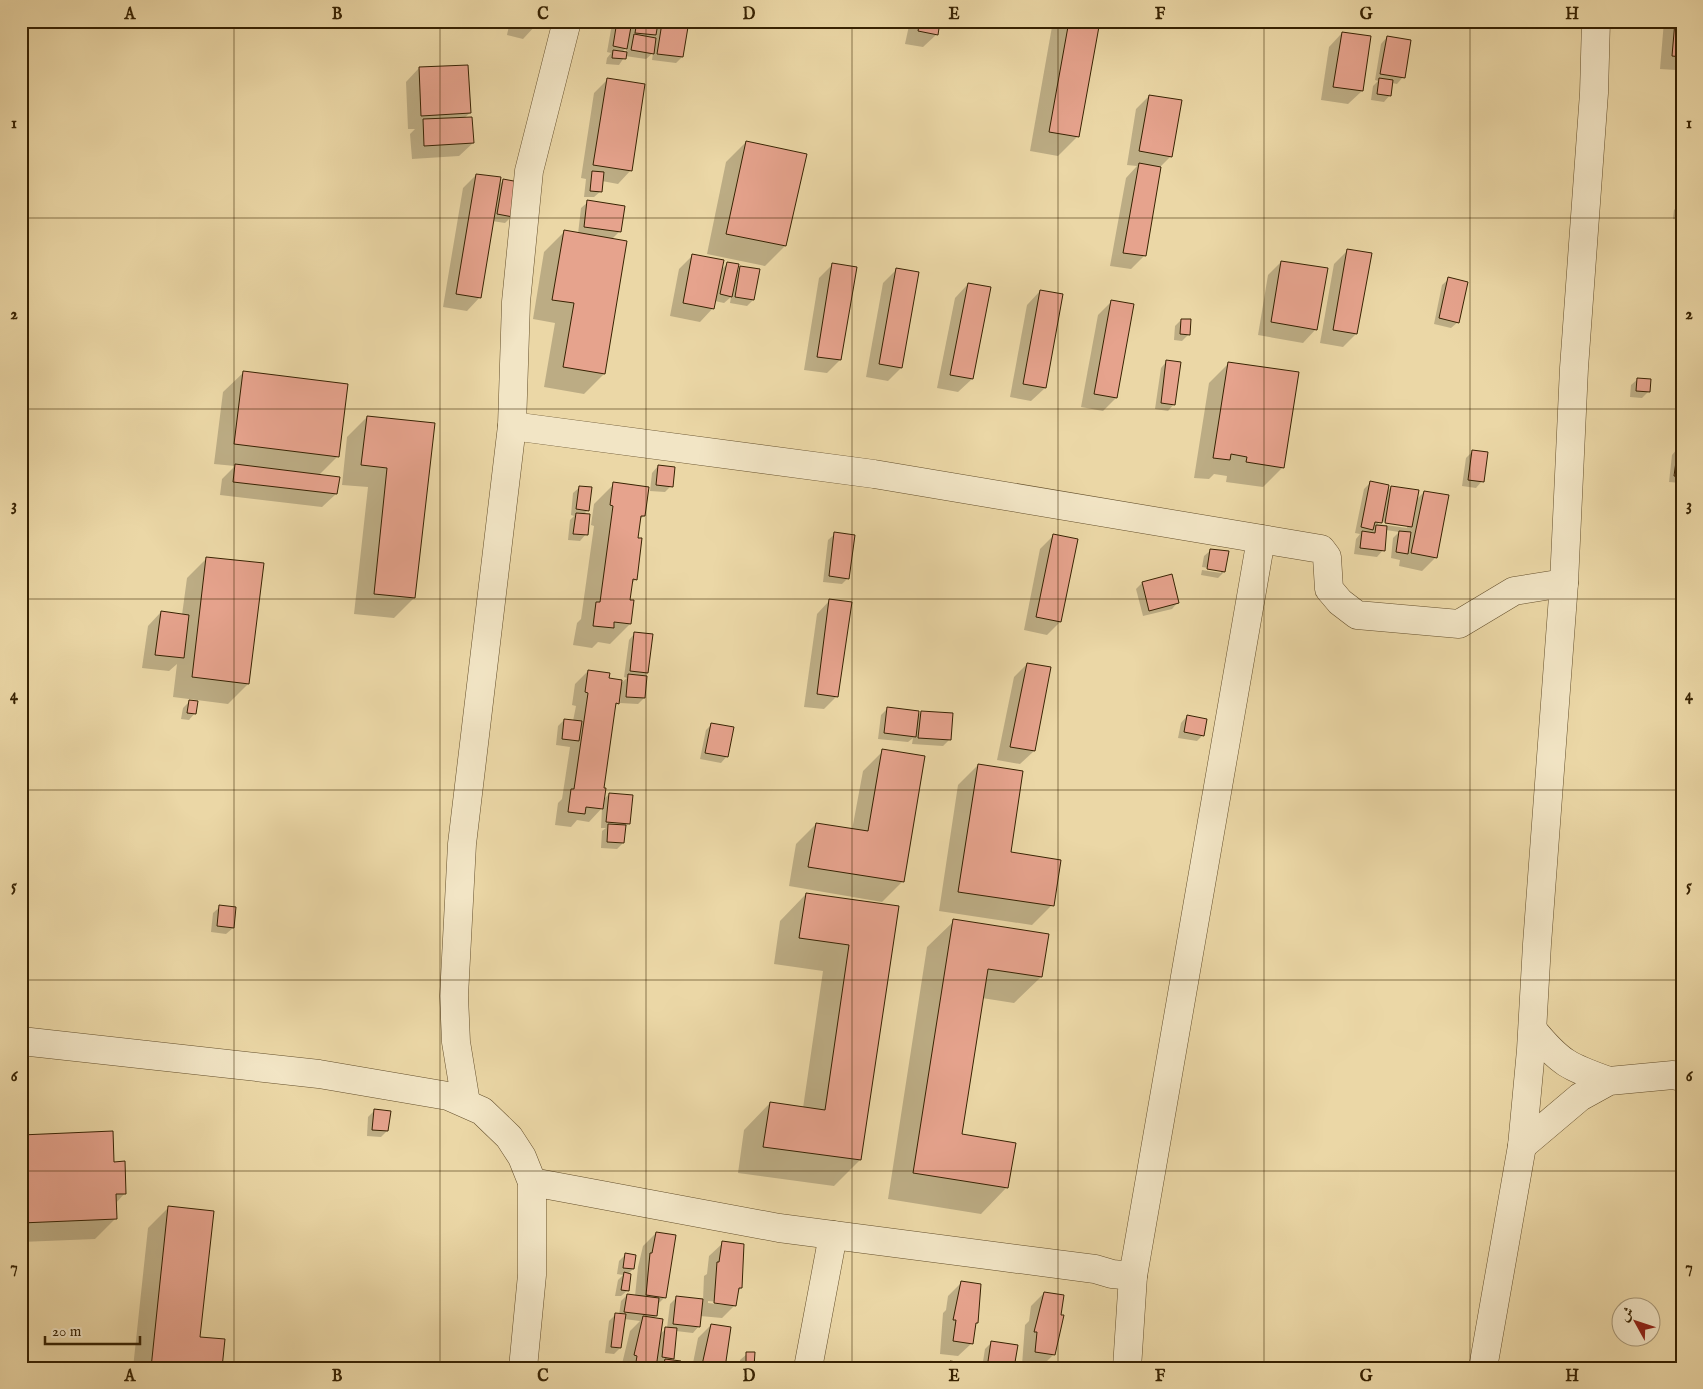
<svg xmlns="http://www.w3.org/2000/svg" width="1703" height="1389" font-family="'IM FELL English',Amiri,serif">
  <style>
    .shadow { fill: #0003; fill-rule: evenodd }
    .building { fill: #e6a38d; stroke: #372202 }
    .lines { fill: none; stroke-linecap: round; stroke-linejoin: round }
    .street-casing { stroke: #644f2b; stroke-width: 29 }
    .street { stroke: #f2e5c5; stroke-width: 28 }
    .grid { fill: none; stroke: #372202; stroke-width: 1; stroke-opacity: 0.55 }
    .neatline { fill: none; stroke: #372202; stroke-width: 2 }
    .grid-label { font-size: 16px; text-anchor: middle; font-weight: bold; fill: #372202 }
  </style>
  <rect width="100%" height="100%" fill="#ebd7a6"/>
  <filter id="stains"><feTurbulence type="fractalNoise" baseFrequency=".004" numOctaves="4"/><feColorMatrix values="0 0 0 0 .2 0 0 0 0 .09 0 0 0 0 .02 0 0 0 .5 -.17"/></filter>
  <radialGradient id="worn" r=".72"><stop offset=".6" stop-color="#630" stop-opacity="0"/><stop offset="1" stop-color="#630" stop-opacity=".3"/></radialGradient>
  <!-- shadow -->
  <g class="shadow">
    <polygon points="510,21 537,21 536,25 523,39 507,35"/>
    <path d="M615,21H631L629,29L637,21L656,30L662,24L682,57L676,63L652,60L653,53L646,59L625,56L619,65L606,64L607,58L611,53L607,52L612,24ZM627,47L626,53L622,52Z"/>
    <polygon points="910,21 939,21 937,34 923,47 905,44"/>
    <polygon points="1053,21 1099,21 1078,136 1058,156 1030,151"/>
    <polygon points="1664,21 1682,21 1682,65 1676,70 1660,69"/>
    <polygon points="1342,33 1362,91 1348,104 1321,100 1329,47"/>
    <polygon points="1387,37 1403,77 1397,84 1392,83 1390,95 1384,102 1371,100 1373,86 1378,81 1375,80 1381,44"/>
    <polygon points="419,68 470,113 464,118 473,143 459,156 412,159 410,134 415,129 408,129 406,82"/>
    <polygon points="607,80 631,170 618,184 602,181 601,191 594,197 584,197 586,179 581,178 594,93"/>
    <polygon points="1149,96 1171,156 1160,167 1144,256 1131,269 1110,266 1126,178 1137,166 1127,165 1136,109"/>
    <polygon points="746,142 785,246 765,266 707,254 726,162"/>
    <polygon points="476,175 498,186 503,181 512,216 505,223 492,221 480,297 467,311 443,307 463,188"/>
    <polygon points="588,202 620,231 612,239 604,374 584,394 544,387 555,323 533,319 544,252 564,232 578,234 581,208"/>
    <polygon points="1680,204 1682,220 1673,219 1674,210"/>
    <polygon points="1348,250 1356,334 1343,347 1320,343 1334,264"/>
    <polygon points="693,255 720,271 728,263 736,272 741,267 753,300 747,306 730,303 731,297 724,303 715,301 713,308 700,322 670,316 679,269"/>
    <polygon points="1281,262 1316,329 1303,343 1258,335 1268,275"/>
    <polygon points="833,264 840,360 827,373 804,370 819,278"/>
    <polygon points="896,270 901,368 888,381 866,377 883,283"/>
    <polygon points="1449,279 1458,322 1451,328 1434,324 1442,285"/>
    <polygon points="968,284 972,379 958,392 937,388 955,298"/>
    <polygon points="1040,291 1045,388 1031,401 1010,397 1027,305"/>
    <polygon points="1112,301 1116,398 1103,411 1081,407 1098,315"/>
    <polygon points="1181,320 1189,334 1182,341 1174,340 1175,326"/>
    <polygon points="1167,361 1174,404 1168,411 1155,409 1161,368"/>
    <polygon points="1229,363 1283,467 1263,487 1226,482 1227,476 1214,474 1209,479 1194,478 1209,383"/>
    <polygon points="244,372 338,456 319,475 336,494 322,507 220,495 222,479 235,466 214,464 223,392"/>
    <polygon points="1638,379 1648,392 1642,398 1630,397 1631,385"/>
    <polygon points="367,417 433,424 414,598 394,618 354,614 368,487 342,485 347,437"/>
    <polygon points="1678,448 1682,449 1681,483 1669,482 1672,455"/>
    <polygon points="1472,452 1482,481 1476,488 1462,486 1466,458"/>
    <polygon points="658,466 671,486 665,492 650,491 652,473"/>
    <path d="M1370,483L1386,492L1391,487L1416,500L1424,492L1436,557L1422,571L1399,566L1400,560L1391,558L1393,538L1399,532L1386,530L1383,550L1377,557L1354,554L1356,539L1360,534L1355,533L1364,489ZM1379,521L1407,525V528L1378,524Z"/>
    <polygon points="614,484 644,516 639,520 636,579 631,584 628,601 630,624 610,644 598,642 592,648 573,645 577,623 581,619 594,526 591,525 594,504"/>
    <polygon points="580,487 588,510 584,514 586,534 580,541 568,540 570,520 574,516 571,515 573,493"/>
    <polygon points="835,534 848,578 842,584 823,582 828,540"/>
    <polygon points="1054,535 1060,622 1047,635 1024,630 1040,549"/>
    <polygon points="1211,550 1224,572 1218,578 1201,575 1202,570 1221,573 1221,570 1202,567 1204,556"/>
    <polygon points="207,558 248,684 228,704 173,697 177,664 169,671 142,668 148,626 161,612 182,615 187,578"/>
    <polygon points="1142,583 1178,602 1172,609 1143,616 1136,589"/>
    <polygon points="830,600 837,696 824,709 804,707 817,614"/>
    <polygon points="635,633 647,673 643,677 644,698 638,704 620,703 621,694 619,693 618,703 614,707 602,789 603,800 609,794 629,823 624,828 623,843 617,849 601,848 602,831 606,828 601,828 602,808 589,822 577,820 571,827 555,825 558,803 562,799 570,747 556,745 558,726 564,720 573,721 576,706 572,705 575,684 588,671 620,684 627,678 624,677 629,640"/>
    <polygon points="1027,664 1050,668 1034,751 1020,764 997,760 1014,677"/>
    <polygon points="189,702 195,713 189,720 181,719 183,708"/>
    <polygon points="888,708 917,716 921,712 949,740 943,746 912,744 913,738 908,742 878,739 881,715"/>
    <polygon points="1187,716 1203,735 1197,741 1178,738 1181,723"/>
    <polygon points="712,724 727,756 721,763 700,759 706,730"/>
    <polygon points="883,751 924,757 902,882 882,902 789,886 796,844 816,824 852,830 863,771"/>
    <polygon points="978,765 1009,854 1052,905 1032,925 939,911 958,785"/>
    <polygon points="806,894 898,908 860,1160 834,1186 738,1173 744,1130 770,1103 803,1108 823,971 774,964 780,921"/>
    <polygon points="220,907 233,928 226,934 211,932 213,913"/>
    <polygon points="954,921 1041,977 1014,1003 982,998 960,1136 1007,1187 981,1214 888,1199 927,947"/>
    <polygon points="374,1111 387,1131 381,1137 367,1136 368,1117"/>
    <polygon points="21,1136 125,1193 115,1204 115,1219 95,1239 21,1242"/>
    <polygon points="168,1208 199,1338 221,1368 133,1368 148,1228"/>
    <path d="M656,1233L665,1297L657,1305L656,1316L653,1319L660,1334L667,1328L670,1304L677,1297L703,1300L704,1276L707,1274L709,1256L723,1243L741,1288L737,1292L735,1305L722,1318L700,1316L699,1326L693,1333L676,1331L673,1358L670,1361L679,1368H658L661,1364L656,1363L655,1368H621L630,1331L640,1321L624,1319L620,1348L614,1354L605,1353L609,1321L616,1314L619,1315L621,1301L627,1295L635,1296L638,1267L643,1246ZM708,1301L726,1303V1305L708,1303Z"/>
    <polygon points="625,1255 633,1269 628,1274 628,1290 621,1296 615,1296 618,1280 623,1275 617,1274 619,1261"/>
    <polygon points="962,1282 977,1323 974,1325 972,1343 958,1356 940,1354 943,1313 946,1310 948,1296"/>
    <polygon points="1044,1293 1054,1354 1040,1368 1022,1365 1025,1325 1029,1321 1031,1306"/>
    <polygon points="711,1325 724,1368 692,1368 698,1338"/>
    <polygon points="992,1342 1013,1368 982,1368 985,1349"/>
    <polygon points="747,1354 753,1367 740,1368 740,1360"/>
    <polygon points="21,1365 41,1368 21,1368"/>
  </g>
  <!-- building -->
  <g class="building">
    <polygon points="617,21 632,21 627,49 613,46"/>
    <polygon points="637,21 658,23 656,35 635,33"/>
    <polygon points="920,21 940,21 938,35 918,31"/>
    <polygon points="1069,21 1100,21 1079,137 1049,132"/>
    <polygon points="1675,21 1682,21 1682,57 1672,56"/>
    <polygon points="662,23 688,27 683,57 657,54"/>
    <polygon points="1342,32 1371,36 1363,91 1333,87"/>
    <polygon points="634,34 656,38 654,54 631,50"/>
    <polygon points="1387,36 1411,40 1405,78 1380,74"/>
    <polygon points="613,50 627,52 626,59 612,58"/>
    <polygon points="468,65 471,113 421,116 419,67"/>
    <polygon points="607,78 645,84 632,171 593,165"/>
    <polygon points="1379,78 1393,80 1391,96 1377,94"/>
    <polygon points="1149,95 1182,100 1172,157 1139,151"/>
    <polygon points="472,117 474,143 424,146 423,119"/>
    <polygon points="746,141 807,154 786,246 726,234"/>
    <polygon points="1139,163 1161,167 1146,256 1123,253"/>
    <polygon points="592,171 604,172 602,192 590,191"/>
    <polygon points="476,174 501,177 481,298 456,294"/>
    <polygon points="503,179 519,182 513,217 497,214"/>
    <polygon points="587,200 625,206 621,232 584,227"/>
    <polygon points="564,230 627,241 605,374 563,367 574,303 552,300"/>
    <polygon points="1347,249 1372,253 1357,334 1333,330"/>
    <polygon points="692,254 724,260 714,309 683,303"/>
    <polygon points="1281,261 1328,268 1317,330 1271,322"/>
    <polygon points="727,262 739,264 732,297 720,294"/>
    <polygon points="832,263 857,267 841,360 817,357"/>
    <polygon points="740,266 760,269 754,300 735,297"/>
    <polygon points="896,268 919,272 902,368 879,364"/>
    <polygon points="1448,277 1468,282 1459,323 1439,318"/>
    <polygon points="968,283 991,287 973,379 950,375"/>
    <polygon points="1040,290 1063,294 1046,388 1023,384"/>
    <polygon points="1111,300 1134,304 1117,398 1094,394"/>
    <polygon points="1181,319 1191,319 1190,335 1180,334"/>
    <polygon points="1166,360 1181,362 1175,405 1161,403"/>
    <polygon points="1228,362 1299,372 1284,468 1246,462 1247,457 1231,454 1230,460 1213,458"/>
    <polygon points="243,371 348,384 339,457 234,444"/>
    <polygon points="1637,378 1651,379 1650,392 1636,391"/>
    <polygon points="367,416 435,423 415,598 374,594 387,468 361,465"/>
    <polygon points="1678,447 1682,448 1682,477 1674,476"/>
    <polygon points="1472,450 1488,452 1484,482 1468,480"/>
    <polygon points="235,464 340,477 337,494 233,482"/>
    <polygon points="658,465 675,467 673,487 656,485"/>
    <polygon points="1370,481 1389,485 1382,523 1375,522 1373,530 1361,527"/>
    <polygon points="613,482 649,487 645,516 641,516 638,538 642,538 637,580 633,579 630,600 634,600 631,624 614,622 614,628 593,626 596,602 600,602 613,506 610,505"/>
    <polygon points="579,486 592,487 589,511 576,509"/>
    <polygon points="1391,486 1419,490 1412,527 1385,523"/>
    <polygon points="1424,491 1449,495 1437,558 1411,553"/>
    <polygon points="576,513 590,514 588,535 573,534"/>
    <polygon points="1376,525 1387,526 1385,551 1360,548 1362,531 1375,533"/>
    <polygon points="1399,531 1411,532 1408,554 1396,552"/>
    <polygon points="834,532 855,535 849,579 829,576"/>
    <polygon points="1053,534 1078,539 1061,622 1036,617"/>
    <polygon points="1210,549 1229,551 1225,572 1207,569"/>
    <polygon points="206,557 264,563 249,684 192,677"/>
    <polygon points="1172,574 1179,603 1149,611 1142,582"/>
    <polygon points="829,599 852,602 838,697 817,694"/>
    <polygon points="161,611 189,615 184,658 155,655"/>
    <polygon points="634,632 653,634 648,673 630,671"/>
    <polygon points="1027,663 1051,667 1035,751 1010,747"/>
    <polygon points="588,670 610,673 609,678 622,680 619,704 616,703 604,788 606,788 603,809 586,807 585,814 568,812 571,789 574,789 588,693 585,692"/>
    <polygon points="628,674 647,676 645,698 626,697"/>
    <polygon points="189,700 198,701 196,714 187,713"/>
    <polygon points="887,707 919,711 916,737 884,733"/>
    <polygon points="921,711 953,713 951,740 918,738"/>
    <polygon points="1187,715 1207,719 1204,736 1184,732"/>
    <polygon points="564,719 582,721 579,741 562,739"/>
    <polygon points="711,723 734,727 728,757 705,753"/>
    <polygon points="882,749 925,756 904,882 808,867 816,823 868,831"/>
    <polygon points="978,764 1023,771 1011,852 1061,860 1054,906 958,892"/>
    <polygon points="609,793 633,795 630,824 606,822"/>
    <polygon points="608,824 626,825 624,843 607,842"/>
    <polygon points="806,893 899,906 861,1160 763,1147 770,1102 825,1110 849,945 799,938"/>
    <polygon points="219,905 236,907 234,928 217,926"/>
    <polygon points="953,919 1049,934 1042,977 988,969 962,1134 1016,1143 1008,1188 913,1173"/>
    <polygon points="374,1109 391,1111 388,1131 372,1130"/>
    <polygon points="113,1131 114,1162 125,1161 126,1194 116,1194 117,1219 21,1223 21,1135"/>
    <polygon points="168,1206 214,1211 200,1337 225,1339 222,1368 151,1368"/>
    <polygon points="656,1232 676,1235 666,1298 646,1295 650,1253 652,1253"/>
    <polygon points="722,1241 744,1244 742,1288 739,1288 736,1306 714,1303 717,1262 719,1262"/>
    <polygon points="625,1253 636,1255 634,1269 623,1268"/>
    <polygon points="624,1272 631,1274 629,1291 621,1290"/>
    <polygon points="961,1281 981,1284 978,1323 976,1323 973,1344 953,1341 956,1320 953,1320"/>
    <polygon points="1044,1292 1064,1295 1061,1315 1064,1315 1055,1355 1035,1352 1037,1332 1034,1332"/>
    <polygon points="627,1294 659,1298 657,1316 624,1312"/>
    <polygon points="676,1296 703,1299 700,1327 673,1324"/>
    <polygon points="615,1313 626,1314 621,1348 611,1347"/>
    <polygon points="643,1316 663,1319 656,1368 635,1368 637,1356 634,1355"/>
    <polygon points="711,1324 731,1327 725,1368 704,1368 702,1365"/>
    <polygon points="665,1327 677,1328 674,1359 662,1357"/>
    <polygon points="991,1341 1018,1345 1014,1368 987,1368"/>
    <polygon points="746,1352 755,1352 754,1367 746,1367"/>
    <polygon points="665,1359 681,1361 680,1368 663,1368"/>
    <polygon points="950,1361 971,1364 971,1368 948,1368"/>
  </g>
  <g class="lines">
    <!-- street casing -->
    <g class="street-casing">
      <g id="street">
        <polyline points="512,426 874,474 1321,549 1327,557 1329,589 1340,602 1357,615 1459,624 1514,591 1564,583"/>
        <path d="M1533,1030C1560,1063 1569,1067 1609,1081"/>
        <polyline points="21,1041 319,1074 448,1096 482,1111 509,1137 522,1157 532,1182 532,1275 523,1368"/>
        <polyline points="466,1103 456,1042 454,996 462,844 512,426 516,302 529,171 567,21"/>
        <polyline points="1522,1146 1580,1097 1609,1081 1673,1075 1682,1077"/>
        <polyline points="532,1182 779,1228 1095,1269 1112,1274 1133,1276"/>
        <polyline points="808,1368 833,1235"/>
        <polyline points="1127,1368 1133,1276 1261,539"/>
        <polyline points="1483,1368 1522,1146 1531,1050 1537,944 1564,583 1574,368 1594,93 1596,21"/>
      </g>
    </g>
    <!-- street -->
    <use href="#street" class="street"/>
  </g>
  <!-- grid -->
  <path class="grid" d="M234,21V1368M440,21V1368M646,21V1368M852,21V1368M1058,21V1368M1264,21V1368M1470,21V1368M21,218H1682M21,409H1682M21,599H1682M21,790H1682M21,980H1682M21,1171H1682"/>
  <!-- margin -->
  <rect width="1703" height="1389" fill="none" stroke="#ebd7a6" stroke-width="55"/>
  <!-- north arrow -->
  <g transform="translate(1636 1322) rotate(310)"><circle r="24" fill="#f2e5c5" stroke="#a79777"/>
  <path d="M0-4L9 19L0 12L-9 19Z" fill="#8f2418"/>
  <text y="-8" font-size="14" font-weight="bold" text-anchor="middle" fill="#372202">ش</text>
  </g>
  <!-- scale -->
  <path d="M45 1336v8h95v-8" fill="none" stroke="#372202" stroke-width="2.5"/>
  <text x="52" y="1336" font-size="15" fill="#372202" stroke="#f2e5c5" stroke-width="4" paint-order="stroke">20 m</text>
  <rect x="28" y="28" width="1648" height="1334" class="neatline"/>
  <g class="grid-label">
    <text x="130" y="19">A</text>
    <text x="337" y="19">B</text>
    <text x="543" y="19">C</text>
    <text x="749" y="19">D</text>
    <text x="954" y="19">E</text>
    <text x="1160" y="19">F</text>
    <text x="1366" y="19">G</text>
    <text x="1572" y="19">H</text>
    <text x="14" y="128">1</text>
    <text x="1689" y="128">1</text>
    <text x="14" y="319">2</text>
    <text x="1689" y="319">2</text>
    <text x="14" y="510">3</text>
    <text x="1689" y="510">3</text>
    <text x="14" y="700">4</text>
    <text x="1689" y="700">4</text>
    <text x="14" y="891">5</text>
    <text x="1689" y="891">5</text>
    <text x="14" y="1081">6</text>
    <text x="1689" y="1081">6</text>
    <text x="14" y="1272">7</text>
    <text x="1689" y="1272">7</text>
    <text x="130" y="1381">A</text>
    <text x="337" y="1381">B</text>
    <text x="543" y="1381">C</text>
    <text x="749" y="1381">D</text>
    <text x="954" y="1381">E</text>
    <text x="1160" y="1381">F</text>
    <text x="1366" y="1381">G</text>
    <text x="1572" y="1381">H</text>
  </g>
  <rect width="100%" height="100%" filter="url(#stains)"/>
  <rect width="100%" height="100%" fill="url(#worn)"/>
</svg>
